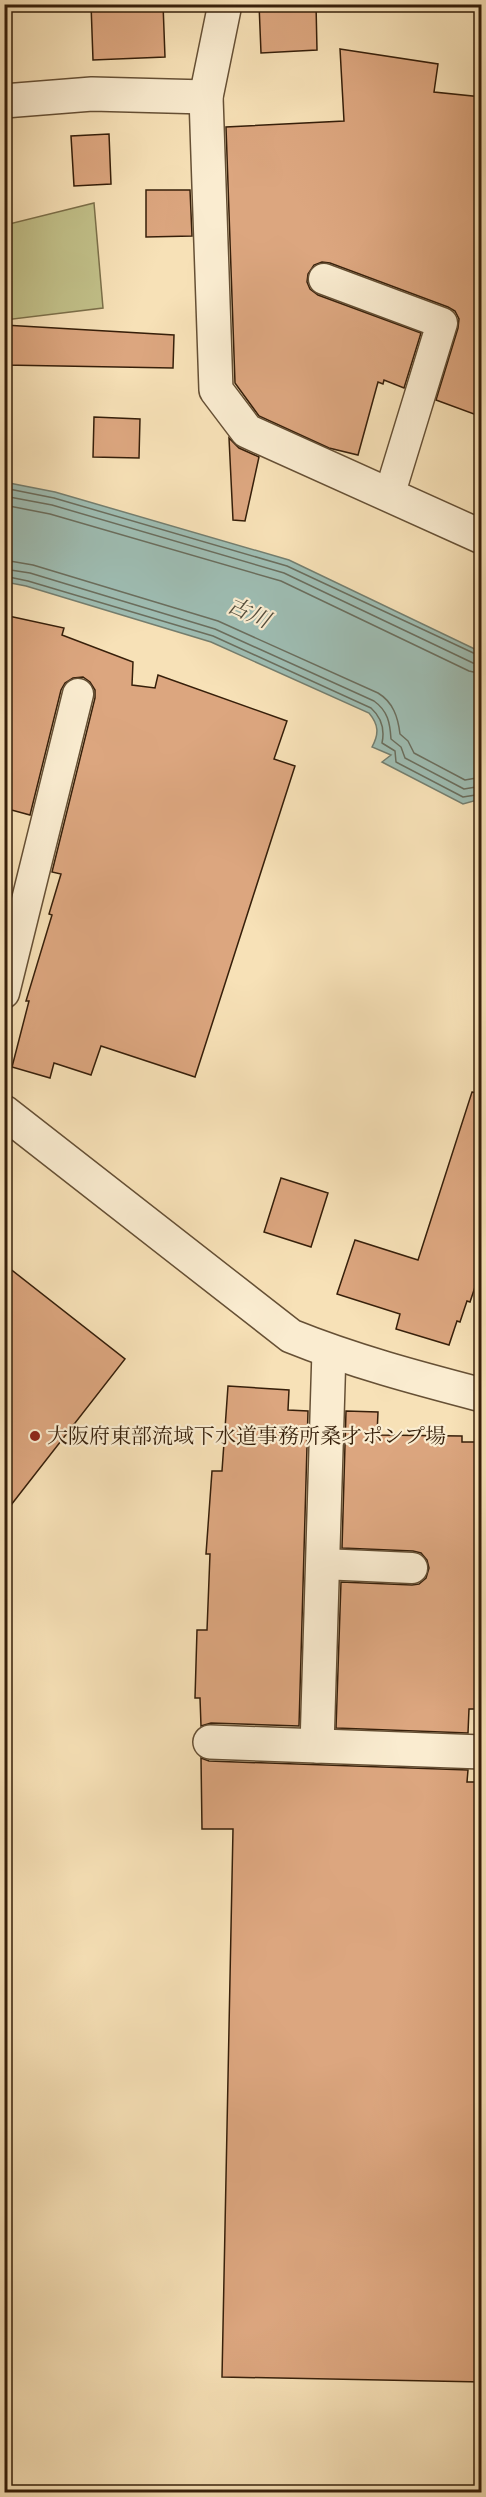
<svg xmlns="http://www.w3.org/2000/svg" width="486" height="2497" font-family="'IM FELL French Canon','Noto Serif JP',serif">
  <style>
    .green { fill: #c2c18a; stroke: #7c704a; stroke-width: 1.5 }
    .water { fill: #9ebdb3; stroke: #747e6f; stroke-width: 1.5 }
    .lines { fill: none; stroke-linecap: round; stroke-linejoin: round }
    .shore { stroke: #6a6e5e; stroke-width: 1.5 }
    .building { fill: #dca67f; stroke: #361f0a; stroke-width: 1.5 }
    .service-casing { stroke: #665035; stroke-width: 33 }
    .minor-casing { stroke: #665035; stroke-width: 36 }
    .tertiary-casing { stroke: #665035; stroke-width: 36 }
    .service { stroke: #faecd0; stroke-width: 30 }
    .minor { stroke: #faecd0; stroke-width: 33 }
    .tertiary { stroke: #faecd0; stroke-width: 33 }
    .poi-dot { fill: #8f2418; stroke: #faecd0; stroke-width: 2 }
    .labels { text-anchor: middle; stroke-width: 4.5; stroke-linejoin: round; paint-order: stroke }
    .poi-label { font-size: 21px; fill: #361f0a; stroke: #faecd0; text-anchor: start }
    .water-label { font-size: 22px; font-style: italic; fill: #554e3d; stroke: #faecd0 }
  </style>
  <rect width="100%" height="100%" fill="#f7e1b7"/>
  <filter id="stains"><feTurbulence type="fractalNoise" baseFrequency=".00333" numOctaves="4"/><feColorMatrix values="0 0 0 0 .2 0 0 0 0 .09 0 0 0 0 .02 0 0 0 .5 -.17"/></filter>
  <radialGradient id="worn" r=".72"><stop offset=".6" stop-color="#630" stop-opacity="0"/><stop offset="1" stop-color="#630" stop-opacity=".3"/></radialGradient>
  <!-- green -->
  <polygon class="green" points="94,203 103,308 5,320 5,225"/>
  <!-- water -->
  <path class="water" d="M4,482L55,492L289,560L481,652V799L463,804L382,762L391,755L372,747C379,734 379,725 369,713L211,642L26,586L5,582Z"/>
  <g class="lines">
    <!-- shore -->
    <g class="shore">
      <polyline points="4,488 54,498 287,566 482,657"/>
      <polyline points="4,496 52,505 284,573 473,663 482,665"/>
      <polyline points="4,505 50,514 281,581 469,671 482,674"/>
      <path d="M4,560L33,565L218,621L378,693C393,702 398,717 400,734L408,741L414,753L465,780L482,777"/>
      <path d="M4,569L30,573L215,629L374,701C388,711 390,723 391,739L401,747L405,758L464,789L482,786"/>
      <path d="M4,576L28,581L213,636L371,708C382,718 385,729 382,743L395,751L396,762L463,797L482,794"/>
    </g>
  </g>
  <!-- building -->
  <g class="building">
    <polygon points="91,4 163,4 165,57 93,60"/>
    <polygon points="259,4 316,4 317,50 261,53"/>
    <polygon points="340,49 438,64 434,92 482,97 482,417 436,400 458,328 459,319 455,311 448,307 330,263 322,262 314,265 308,274 307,282 310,289 318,295 421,333 404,388 384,380 383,384 378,382 358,455 329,448 259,416 235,383 226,127 344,121"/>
    <polygon points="109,134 111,184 74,186 71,136"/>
    <polygon points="146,190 190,190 192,236 146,237"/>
    <polygon points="4,325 174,335 173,368 4,365"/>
    <polygon points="94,417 140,419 139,458 93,457"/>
    <polygon points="229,438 239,448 259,457 245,521 233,520"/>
    <polygon points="4,615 64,628 62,635 133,662 132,685 155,688 158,675 287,721 274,759 295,766 195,1077 101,1046 91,1075 54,1063 50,1078 12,1067 29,1001 26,1001 52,915 49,914 61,874 52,872 95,698 95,690 90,682 83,677 73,678 65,683 61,690 30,815 4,808"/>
    <polygon points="472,1092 482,1094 482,1266 470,1302 467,1301 460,1322 457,1321 449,1345 396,1329 400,1314 337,1294 355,1240 418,1260"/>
    <polygon points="281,1178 328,1193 311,1247 264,1232"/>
    <polygon points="4,1264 125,1359 4,1514"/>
    <polygon points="228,1386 289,1390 288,1410 308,1411 299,1726 211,1723 201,1726 200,1698 195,1698 197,1630 207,1630 210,1554 206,1554 212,1471 222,1471"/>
    <polygon points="346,1411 378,1412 377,1435 462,1436 462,1442 482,1442 482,1709 469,1709 468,1733 336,1728 341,1582 412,1585 419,1584 426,1578 429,1568 427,1560 421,1553 413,1551 342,1548"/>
    <polygon points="201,1758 209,1761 468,1770 467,1782 482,1782 482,2382 222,2377 233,1829 202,1829"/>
  </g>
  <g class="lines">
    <!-- service casing -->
    <g class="service-casing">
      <g id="service">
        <polyline points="324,279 442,323 389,496"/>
        <polyline points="4,993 78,694"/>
        <polyline points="322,1564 412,1568"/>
      </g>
    </g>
    <!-- minor casing -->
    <g class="minor-casing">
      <g id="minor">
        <polyline points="225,4 206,97 216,390 247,431 482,537"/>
        <polyline points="4,101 92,94 206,97"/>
        <polyline points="210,1742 482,1752"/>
        <polyline points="317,1746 329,1351"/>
      </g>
    </g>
    <!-- tertiary casing -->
    <g class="tertiary-casing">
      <path id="tertiary" d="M4,1112L291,1336C353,1361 417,1378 482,1395"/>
    </g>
    <!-- service -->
    <use href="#service" class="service"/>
    <!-- minor -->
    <use href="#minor" class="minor"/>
    <!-- tertiary -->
    <use href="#tertiary" class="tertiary"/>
  </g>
  <!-- markers -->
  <circle class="poi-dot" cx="35" cy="1436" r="6"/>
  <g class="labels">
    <!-- poi labels -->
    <g class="poi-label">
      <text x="47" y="1443">大阪府東部流域下水道事務所桑才ポンプ場</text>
    </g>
    <!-- water labels -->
    <g class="water-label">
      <text transform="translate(249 612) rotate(24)" y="8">古川</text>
    </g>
  </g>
  <!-- margin -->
  <rect width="486" height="2497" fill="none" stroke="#f7e1b7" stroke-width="24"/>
  <rect x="6" y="6" width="474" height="2485" fill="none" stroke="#361f0a" stroke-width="3"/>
  <rect x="12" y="12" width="462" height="2473" fill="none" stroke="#361f0a" stroke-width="1.5"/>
  <rect width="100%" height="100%" filter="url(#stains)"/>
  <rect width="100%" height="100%" fill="url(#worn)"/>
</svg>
